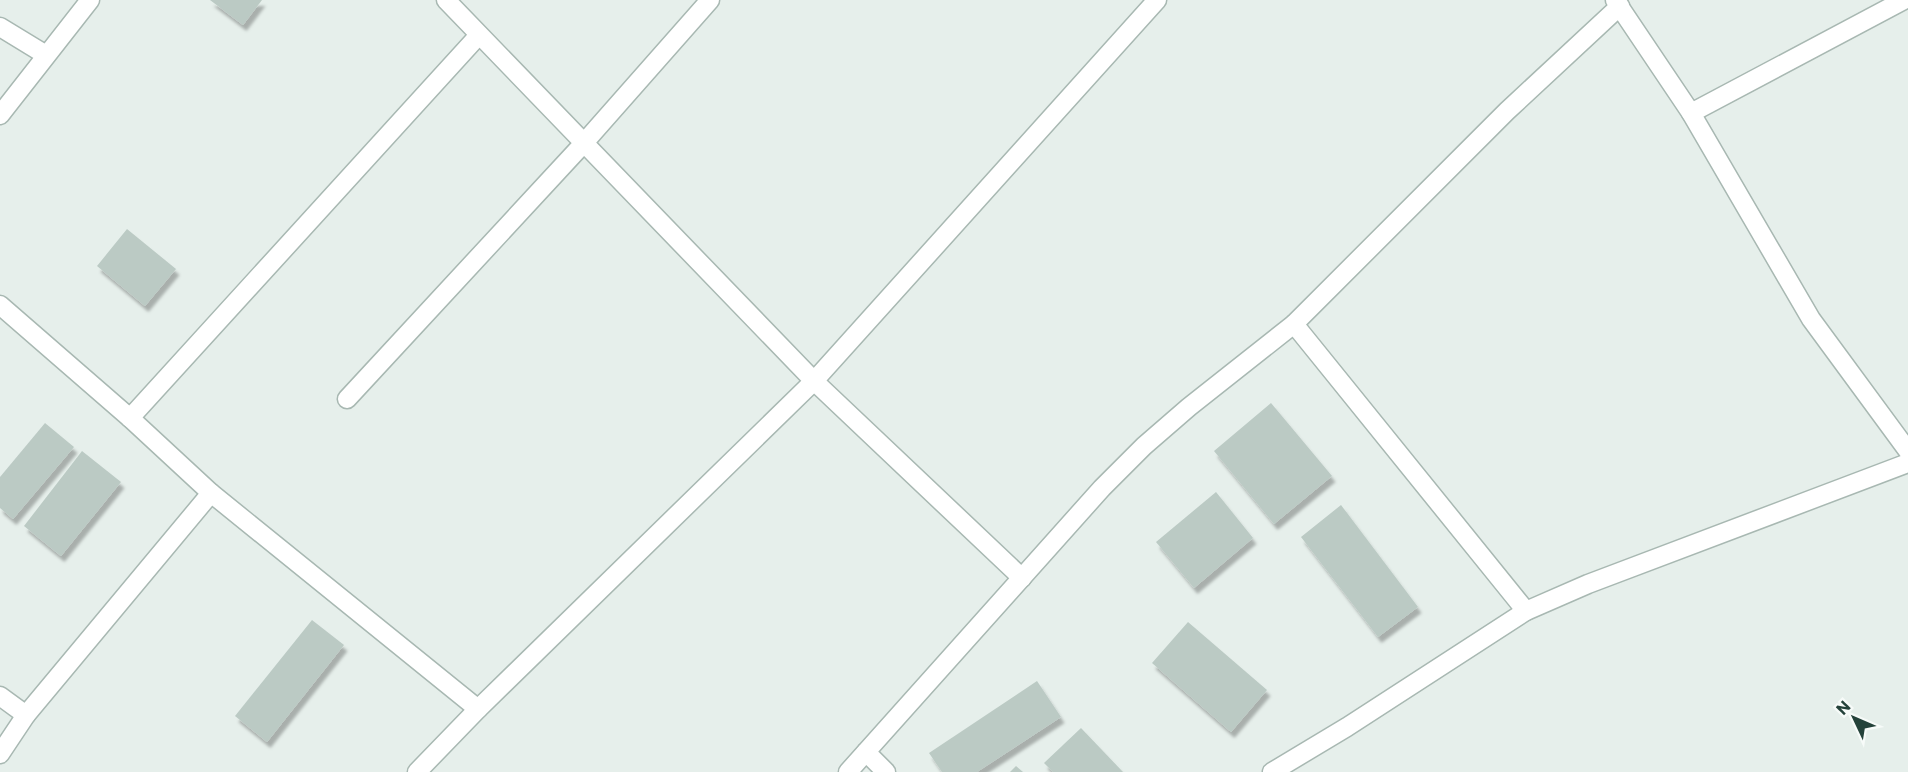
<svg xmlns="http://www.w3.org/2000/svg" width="1908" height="772" font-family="Commissioner,sans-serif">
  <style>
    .building { fill: #bbcac4; filter: url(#shadow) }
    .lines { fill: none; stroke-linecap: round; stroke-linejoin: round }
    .minor-casing { stroke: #a8b8b2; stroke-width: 21 }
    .minor { stroke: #fff; stroke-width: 18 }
  </style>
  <defs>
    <filter id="shadow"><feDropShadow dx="3.5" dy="6" stdDeviation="1.5" flood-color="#0004"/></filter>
  </defs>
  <rect width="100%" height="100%" fill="#e6efeb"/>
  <!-- building -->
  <g class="building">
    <polygon points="210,0 262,0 243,25"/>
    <polygon points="127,229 176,269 145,306 97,266"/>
    <polygon points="1271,403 1332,476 1274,524 1214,451"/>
    <polygon points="45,423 74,447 13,519 0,508 0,477"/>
    <polygon points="82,451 121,482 61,556 24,526"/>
    <polygon points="1216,492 1253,538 1194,588 1156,542"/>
    <polygon points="1341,505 1418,607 1378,637 1301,537"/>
    <polygon points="312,620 344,645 267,742 235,716"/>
    <polygon points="1188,622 1267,690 1231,732 1152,663"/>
    <polygon points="1037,681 1061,717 977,772 942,772 929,753"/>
    <polygon points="1081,728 1123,772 1053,772 1044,763"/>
    <polygon points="1016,766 1023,772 1010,772"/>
  </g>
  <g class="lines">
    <!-- minor casing -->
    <g class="minor-casing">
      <g id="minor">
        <polyline points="446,0 814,381 1022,578"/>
        <polyline points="1615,0 1691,113 1811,319 1908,451"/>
        <polyline points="0,27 46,55"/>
        <polyline points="1691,113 1904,0"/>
        <polyline points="0,115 90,0"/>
        <polyline points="0,305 130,418 211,493 478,709"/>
        <polyline points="1294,324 1526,611"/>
        <polyline points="347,399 583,144 710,0"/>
        <polyline points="130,418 479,35"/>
        <polyline points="0,696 26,715"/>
        <polyline points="866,752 886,772"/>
        <polyline points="0,754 26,715 211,493"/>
        <polyline points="417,772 478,709 814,381 1157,0"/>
        <polyline points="848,772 1102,488 1144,446 1189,407 1294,324 1507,111 1620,6"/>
        <polyline points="1272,772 1347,727 1526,611 1588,584 1908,463"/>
      </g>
    </g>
    <!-- minor -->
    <use href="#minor" class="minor"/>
  </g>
  <!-- north arrow -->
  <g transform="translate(1854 718) rotate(314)" stroke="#f7fbf9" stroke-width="4.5" paint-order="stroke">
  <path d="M0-4.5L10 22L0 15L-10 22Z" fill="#24423a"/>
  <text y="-9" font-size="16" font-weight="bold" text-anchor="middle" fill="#24423a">N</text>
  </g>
</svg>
